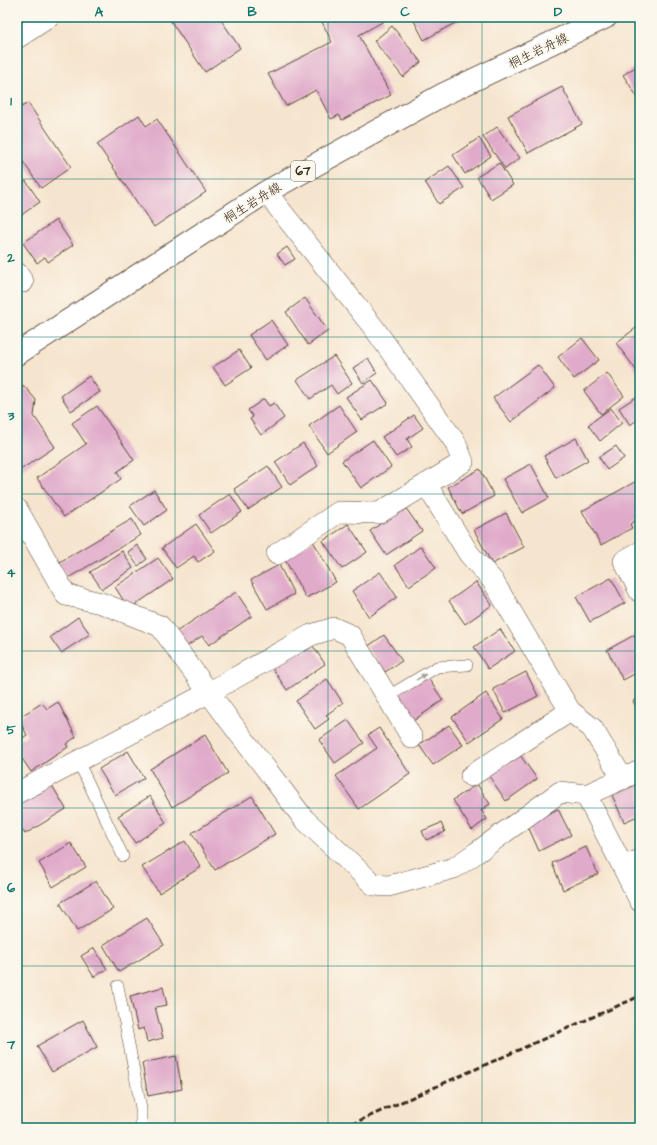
<svg xmlns="http://www.w3.org/2000/svg" width="657" height="1145" font-family="'Architects Daughter','Klee One',sans-serif">
<rect width="100%" height="100%" fill="#fbf7ec"/>
<filter id="ink" filterUnits="userSpaceOnUse"><feTurbulence type="fractalNoise" baseFrequency=".025" numOctaves="2"/><feDisplacementMap in="SourceGraphic" scale="8" xChannelSelector="R" yChannelSelector="G"/><feConvolveMatrix kernelMatrix="1 2 1 2 8 2 1 2 1" color-interpolation-filters="sRGB"/></filter>
<filter id="wash" filterUnits="userSpaceOnUse"><feTurbulence type="fractalNoise" baseFrequency=".012" numOctaves="4" result="noise"/><feDisplacementMap in="SourceGraphic" scale="16" xChannelSelector="R" yChannelSelector="G"/><feGaussianBlur stdDeviation="0.9" result="paint"/><feColorMatrix in="noise" values="0 0 0 0 0 0 0 0 0 0 0 0 0 0 0 0 0 1.4 0 .05"/><feComposite in="paint" operator="in"/></filter>
<g filter="url(#wash)">
<rect width="100%" height="100%" fill="#f6e5ce"/>
<g id="blocks">
<path fill="#e0abca" d="M 168,17 L 219,17 L 240,48 L 205,72 Z
M 328,17 L 382,17 L 384,21 L 359,35 L 391,95 L 342,120 L 339,115 L 331,119 L 316,90 L 286,106 L 268,74 L 332,42 L 321,20 Z
M 412,17 L 466,17 L 424,40 Z
M 392,26 L 421,62 L 403,77 L 374,41 Z
M 640,64 L 640,101 L 623,75 Z
M 562,87 L 582,124 L 528,153 L 508,116 Z
M 28,103 L 71,167 L 41,188 L 17,153 L 17,110 Z
M 139,115 L 146,126 L 157,119 L 206,192 L 154,227 L 97,144 Z
M 497,127 L 520,158 L 505,169 L 483,137 Z
M 479,138 L 491,156 L 465,174 L 453,155 Z
M 499,163 L 513,185 L 491,199 L 477,177 Z
M 449,166 L 464,188 L 439,204 L 425,182 Z
M 26,181 L 40,202 L 17,218 L 17,187 Z
M 56,220 L 73,245 L 48,262 L 45,257 L 37,263 L 23,243 Z
M 287,247 L 295,259 L 285,265 L 277,254 Z
M 305,298 L 328,331 L 308,345 L 286,312 Z
M 271,320 L 288,345 L 266,360 L 249,335 Z
M 640,325 L 640,375 L 616,343 Z
M 582,338 L 599,360 L 574,379 L 558,357 Z
M 239,350 L 251,368 L 225,385 L 213,367 Z
M 334,356 L 352,383 L 337,394 L 331,385 L 310,399 L 297,380 Z
M 368,358 L 377,373 L 363,383 L 353,368 Z
M 538,365 L 555,388 L 511,422 L 493,398 Z
M 607,373 L 624,396 L 601,414 L 584,391 Z
M 89,376 L 100,392 L 71,411 L 61,396 Z
M 372,380 L 388,403 L 362,420 L 346,397 Z
M 17,382 L 25,387 L 36,400 L 34,416 L 55,447 L 17,472 Z
M 636,397 L 640,403 L 640,418 L 630,425 L 619,408 Z
M 264,399 L 269,406 L 274,403 L 284,418 L 261,435 L 250,419 L 253,417 L 248,410 Z
M 339,405 L 357,432 L 327,453 L 309,426 Z
M 97,406 L 134,460 L 117,472 L 121,479 L 64,517 L 37,478 L 86,444 L 72,423 Z
M 611,408 L 622,423 L 600,441 L 588,425 Z
M 414,415 L 423,428 L 407,439 L 412,447 L 396,457 L 382,437 Z
M 576,438 L 588,460 L 556,478 L 544,456 Z
M 373,440 L 391,467 L 361,488 L 342,461 Z
M 303,443 L 318,466 L 290,485 L 275,462 Z
M 616,446 L 624,458 L 607,470 L 599,457 Z
M 531,464 L 549,498 L 522,513 L 503,479 Z
M 268,466 L 282,487 L 248,510 L 234,489 Z
M 480,469 L 494,496 L 462,514 L 448,487 Z
M 640,479 L 640,518 L 630,524 L 632,528 L 601,545 L 582,511 Z
M 154,490 L 167,510 L 144,526 L 130,506 Z
M 230,494 L 242,512 L 211,533 L 199,515 Z
M 405,507 L 422,531 L 386,555 L 370,531 Z
M 506,513 L 524,547 L 492,564 L 474,530 Z
M 132,519 L 141,535 L 68,578 L 58,563 Z
M 196,524 L 215,551 L 198,562 L 194,556 L 176,568 L 162,548 Z
M 348,524 L 367,552 L 342,569 L 323,541 Z
M 313,541 L 336,582 L 306,598 L 284,558 Z
M 137,545 L 147,559 L 138,566 L 128,552 Z
M 421,546 L 436,568 L 409,586 L 395,565 Z
M 122,551 L 133,568 L 102,589 L 90,572 Z
M 158,558 L 173,579 L 129,609 L 115,587 Z
M 279,565 L 294,594 L 267,609 L 251,580 Z
M 380,572 L 397,597 L 369,617 L 352,591 Z
M 611,578 L 625,603 L 590,622 L 576,597 Z
M 476,582 L 492,605 L 465,624 L 449,601 Z
M 236,592 L 252,616 L 209,645 L 202,636 L 183,649 L 173,634 Z
M 78,617 L 90,634 L 61,653 L 50,637 Z
M 500,629 L 515,651 L 488,669 L 474,647 Z
M 638,633 L 640,635 L 640,671 L 623,680 L 607,650 Z
M 384,635 L 402,661 L 385,672 L 367,647 Z
M 313,646 L 325,664 L 287,690 L 272,668 L 301,648 L 304,652 Z
M 526,672 L 538,696 L 505,713 L 493,689 Z
M 426,675 L 443,700 L 413,721 L 396,696 Z
M 327,679 L 343,703 L 326,715 L 329,719 L 315,729 L 296,701 Z
M 486,693 L 503,719 L 469,742 L 452,717 Z
M 640,697 L 640,716 L 633,701 Z
M 58,702 L 76,737 L 66,744 L 68,747 L 31,772 L 17,751 L 17,742 L 27,735 L 18,718 L 42,703 L 47,709 Z
M 348,720 L 364,743 L 335,763 L 319,740 Z
M 449,725 L 463,745 L 433,765 L 419,745 Z
M 379,728 L 410,774 L 359,809 L 336,776 L 377,748 L 368,735 Z
M 205,735 L 228,773 L 172,807 L 150,769 Z
M 128,751 L 144,778 L 115,795 L 99,769 Z
M 520,755 L 537,779 L 506,801 L 489,776 Z
M 50,782 L 66,809 L 25,834 L 17,820 L 17,802 Z
M 640,783 L 640,815 L 624,822 L 612,795 Z
M 477,784 L 490,804 L 481,810 L 487,819 L 472,830 L 453,800 Z
M 150,796 L 166,823 L 135,843 L 118,816 Z
M 252,796 L 275,834 L 215,870 L 192,833 Z
M 558,809 L 571,835 L 539,851 L 527,824 Z
M 441,823 L 445,832 L 426,840 L 422,831 Z
M 185,841 L 201,867 L 159,893 L 142,867 Z
M 71,843 L 86,867 L 53,887 L 39,863 Z
M 586,847 L 598,874 L 563,890 L 552,863 Z
M 96,881 L 113,909 L 77,931 L 60,903 Z
M 147,918 L 164,945 L 119,972 L 103,945 Z
M 94,948 L 107,969 L 94,977 L 81,956 Z
M 163,987 L 167,1005 L 155,1007 L 163,1038 L 147,1042 L 144,1028 L 138,1030 L 130,996 Z
M 83,1020 L 97,1047 L 52,1072 L 37,1046 Z
M 176,1056 L 182,1089 L 148,1096 L 142,1063 Z"/>
</g>
</g>
<g filter="url(#ink)">
<use href="#blocks" fill-opacity="0" stroke="#574638" stroke-width="1"/>
<g fill="none" stroke-linecap="round" stroke-linejoin="round">
<defs>
<path id="service" d="M 387,697 L 437,667 L 467,665
M 78,761 L 123,856
M 118,986 L 141,1108 L 141,1128"/>
<path id="minor" d="M 17,38 L 49,17
M 266,192 L 374,328 L 455,442 L 463,462 L 379,513 L 339,512 L 277,554
M 17,273 L 23,282
M 426,484 L 469,554 L 493,581 L 570,711 L 592,728 L 623,779
M 17,509 L 66,595 L 101,603 L 160,626 L 229,720 L 304,819 L 374,885 L 389,886 L 454,868 L 476,853 L 560,792 L 586,795 L 640,771
M 640,552 L 624,561 L 640,592
M 471,776 L 570,711
M 17,793 L 210,692 L 311,635 L 334,628 L 350,635 L 412,738
M 586,795 L 623,867 L 640,860
M 623,867 L 640,901"/>
<path id="primary" d="M 17,354 L 266,192 L 444,94 L 606,17"/>
</defs>
<use href="#service" stroke="#574638" stroke-width="12"/>
<use href="#minor" stroke="#574638" stroke-width="22"/>
<use href="#primary" stroke="#574638" stroke-width="24"/>
<use href="#service" stroke="#fff" stroke-width="11"/>
<use href="#minor" stroke="#fff" stroke-width="21"/>
<use href="#primary" stroke="#fff" stroke-width="22"/>
<path stroke="#3b2a1e" stroke-width="3" stroke-dasharray="6 3" stroke-linecap="butt" d="M 343,1128 L 640,996"/>
</g>
<defs><path id="oneway-solid" d="M-6-.8H1V-3.2L6.5 0L1 3.2V.8H-6Z"/></defs>
<use fill="#a79f9a" href="#oneway-solid" transform="translate(421 677) rotate(-31)"/>
</g>
<path fill="none" stroke="#0f766e" stroke-width="1" stroke-opacity="0.55" d="M 175,17 L 175,1128M 328,17 L 328,1128M 482,17 L 482,1128M 17,179 L 640,179M 17,337 L 640,337M 17,494 L 640,494M 17,651 L 640,651M 17,808 L 640,808M 17,966 L 640,966"/>
<g text-anchor="middle" stroke-width="4" stroke-linejoin="round" paint-order="stroke">
<rect fill="#fbf7ec" stroke="#75685c" stroke-width="1" x="291" y="161" width="24" height="20" rx="3"/>
<g font-size="12" font-weight="bold" fill="#3b2a1e">
<text x="303" y="175">67</text>
</g>
<g font-size="13" fill="#3b2a1e" stroke="#fbf7ec">
<text transform="translate(538 50) rotate(-26)" y="5">桐生岩舟線</text>
<text transform="translate(252 202) rotate(-32)" y="5">桐生岩舟線</text>
</g>
</g>
<rect width="657" height="1145" fill="none" stroke="#fbf7ec" stroke-width="44"/>
<rect x="22" y="22" width="613" height="1101" fill="none" stroke="#0f766e" stroke-width="1.5"/>
<g font-size="13" text-anchor="middle" font-weight="bold" fill="#0f766e">
<text x="99" y="16">A</text>
<text x="252" y="16">B</text>
<text x="405" y="16">C</text>
<text x="558" y="16">D</text>
<text x="11" y="105">1</text>
<text x="11" y="262">2</text>
<text x="11" y="420">3</text>
<text x="11" y="577">4</text>
<text x="11" y="734">5</text>
<text x="11" y="892">6</text>
<text x="11" y="1049">7</text>
</g>
</svg>
